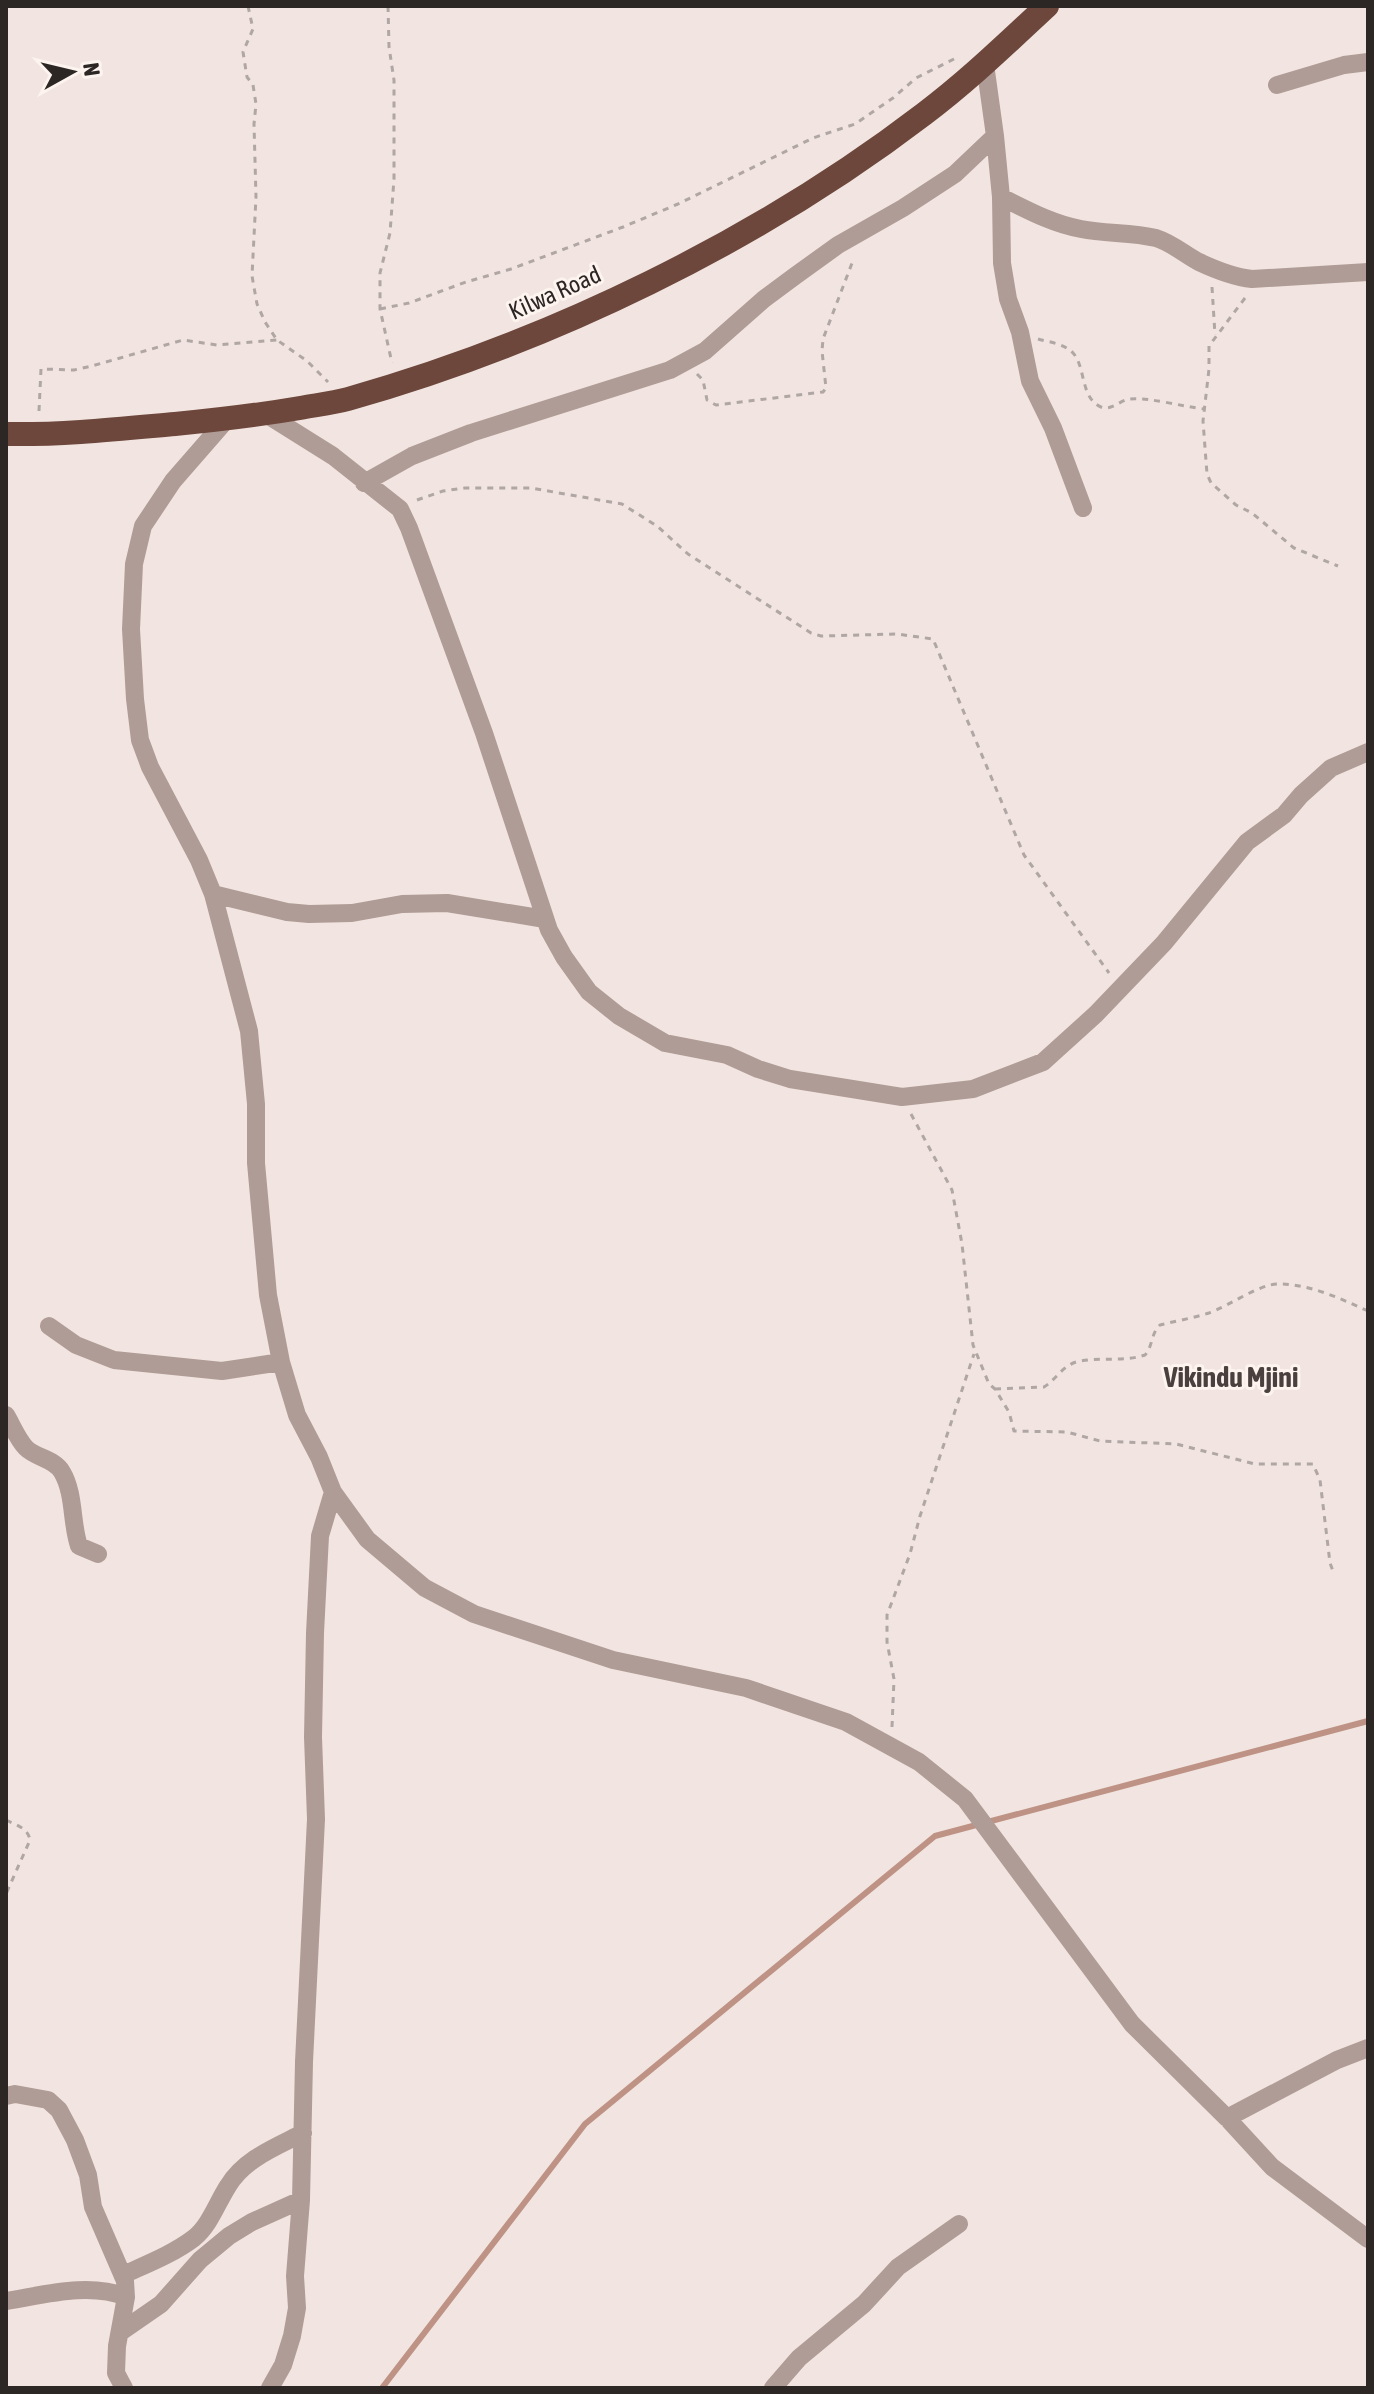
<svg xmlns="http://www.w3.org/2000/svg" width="1374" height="2394" font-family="'Asap Condensed',sans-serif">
<rect width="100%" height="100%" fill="#f2e5e1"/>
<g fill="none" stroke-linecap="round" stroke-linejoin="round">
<path stroke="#be9385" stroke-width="6" d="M 382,2388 L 585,2124 L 935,1836 L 1368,1721"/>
<path stroke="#b0a6a3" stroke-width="3" stroke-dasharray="6 6" stroke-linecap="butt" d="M 248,6 L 253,29 L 243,52 L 247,77 L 253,85 L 256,104 L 254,124 L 256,197 L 252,276 L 257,304 L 265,322 L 277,340 L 307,361 L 328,382
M 388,6 L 389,47 L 394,80 L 394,179 L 390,233 L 380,273 L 380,309 L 392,363
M 1212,287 L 1215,335
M 1245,298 L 1209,346 L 1209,369 L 1203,421 L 1207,474 L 1211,483 L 1236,505 L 1252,513 L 1294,548 L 1338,566
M 380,309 L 409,303 L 466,282 L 511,269 L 623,227 L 678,204 L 813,138 L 855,124 L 893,98 L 916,78 L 956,58
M 1038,339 C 1049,342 1065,344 1073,353 C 1086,367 1080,398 1101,407 C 1112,411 1120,400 1130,399 C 1149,397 1184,407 1205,409
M 697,374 L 703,380 L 707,400 L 716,405 L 823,392 L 826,388 L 822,351 L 823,339 L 854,258
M 39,411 L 41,369 L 74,370 L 92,366 L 183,340 L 217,345 L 277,340
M 417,500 L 443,491 L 465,488 L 531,488 L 622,504 L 657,526 L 688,554 L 811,633 L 821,636 L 897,634 L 933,639 L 1024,855 L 1109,973
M 911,1114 L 952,1190 L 962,1244 L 973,1345 L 989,1384 L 995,1389 L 1009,1412 L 1014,1431 L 1067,1432 L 1100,1441 L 1176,1444 L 1255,1464 L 1313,1464 L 1320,1480 L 1330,1563 L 1334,1574
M 995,1389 L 1044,1387 C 1057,1379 1063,1364 1080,1361 C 1102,1357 1124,1362 1145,1355 C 1153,1346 1151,1333 1160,1325 C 1176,1321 1193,1318 1209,1313 C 1229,1306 1259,1284 1278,1284 C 1310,1284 1339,1298 1368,1311
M 892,1727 L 894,1679 L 887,1642 L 887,1615 L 910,1554 L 920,1516 L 974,1354
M 6,1820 C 16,1825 28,1828 30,1840 L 6,1894"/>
<path stroke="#b09c96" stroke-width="18" d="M 985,64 L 995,136 L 1001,197 L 1002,263 L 1008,299 L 1020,332 L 1030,381 L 1053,428 L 1083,508
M 1277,85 L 1344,65 L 1368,62
M 1001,197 C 1027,210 1053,224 1081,229 C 1106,234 1131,232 1156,238 C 1172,243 1184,254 1199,262 C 1216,270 1234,277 1252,279 L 1368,272
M 266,414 L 333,456 L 400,509 L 409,528 L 484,733 L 549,930 L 564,957 L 589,992 L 619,1016 L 665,1043 L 727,1055 L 758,1069 L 790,1079 L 902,1097 L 973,1089 L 1043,1062 L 1096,1014 L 1164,943 L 1247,842 L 1284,815 L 1301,795 L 1331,768 L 1368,752
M 227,419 L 173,481 L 143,526 L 134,564 L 131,629 L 135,699 L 140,740 L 150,767 L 199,860 L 213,894 L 249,1031 L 256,1104 L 256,1163 L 268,1295 L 281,1362 L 297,1415 L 319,1457 L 333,1492 L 367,1539 L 425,1588 L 474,1614 L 613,1660 L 746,1688 L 846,1722 L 919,1762 L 965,1799 L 1132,2024 L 1227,2118 L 1272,2167 L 1368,2239
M 364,483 L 412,456 L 471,433 L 670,370 L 705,351 L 764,299 L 795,276 L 838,245 L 903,208 L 955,174 L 995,136
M 213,894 L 287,912 L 309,914 L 352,913 L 402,904 L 447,903 L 545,919
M 49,1326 L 76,1345 L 114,1360 L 222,1371 L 281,1362
M 6,1415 C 12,1425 18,1440 26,1448 C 36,1458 55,1459 62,1472 C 75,1494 71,1523 79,1546 L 98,1554
M 6,2096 L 15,2094 L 48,2100 L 59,2110 L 75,2140 L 88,2175 L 93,2207 L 125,2281 L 126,2297 L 117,2346 L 116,2373 L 124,2388
M 1227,2118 L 1337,2060 L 1368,2048
M 123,2275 C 147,2264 173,2254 194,2238 C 210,2225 217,2203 228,2186 C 244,2159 276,2147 303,2133
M 6,2301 C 44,2295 89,2282 126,2297
M 122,2331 L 161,2304 L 200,2260 L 229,2236 L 252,2222 L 301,2200
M 270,2388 L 283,2365 L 292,2336 L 297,2308 L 295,2276 L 301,2200 L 304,2062 L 316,1819 L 313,1737 L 315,1633 L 320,1536 L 333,1492
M 773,2388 L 799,2358 L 864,2304 L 898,2267 L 959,2224"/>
<path stroke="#6d473b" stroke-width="24" d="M 6,434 C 62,435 119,429 175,424 C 217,420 259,415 300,408 C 316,405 333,403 348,399 C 550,342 758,241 924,114 C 968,81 1007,43 1047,6"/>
</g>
<g text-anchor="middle" stroke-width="6" stroke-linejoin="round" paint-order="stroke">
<g font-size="24" fill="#2c2725" stroke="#fdf3ef">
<text transform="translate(555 293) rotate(-24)" y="8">Kilwa Road</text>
</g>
<g font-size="28" font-weight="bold" fill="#4a403d" stroke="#fdf3ef">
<text x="1231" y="1387">Vikindu Mjini</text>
</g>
</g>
<rect width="1374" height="2394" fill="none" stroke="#2c2725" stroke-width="16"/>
<g transform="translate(72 72) rotate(82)" stroke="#fdf3ef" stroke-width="6" paint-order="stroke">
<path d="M0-6L14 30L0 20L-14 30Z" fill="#2c2725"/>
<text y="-12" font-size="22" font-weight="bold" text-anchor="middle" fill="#2c2725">N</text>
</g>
</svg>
